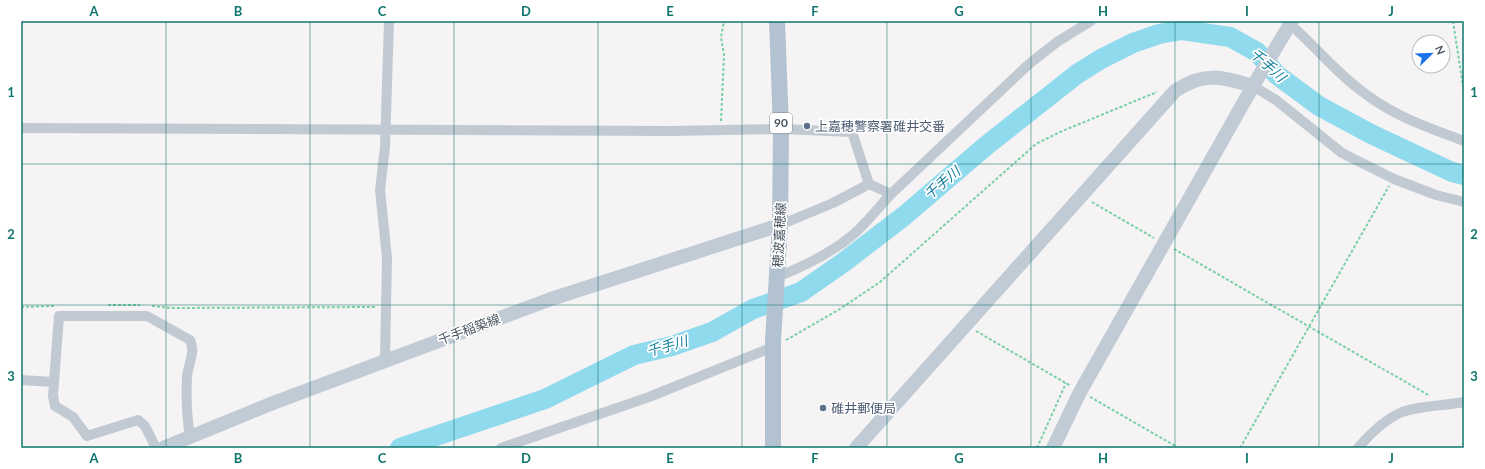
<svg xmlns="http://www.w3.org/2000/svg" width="1485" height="469" font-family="Lato,'Noto Sans JP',sans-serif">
<rect width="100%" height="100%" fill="#f5f3f3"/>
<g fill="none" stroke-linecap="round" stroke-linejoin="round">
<path stroke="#90daee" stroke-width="20" d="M 400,448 L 545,399 L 634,355 L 672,346 L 712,332 L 753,309 L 801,292 L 844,262 L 904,216 L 987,145 L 1077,74 L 1101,59 L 1133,43 L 1159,34 L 1182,30 L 1230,37 L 1257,52 L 1277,75 L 1319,106 L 1371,134 L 1452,172 L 1464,175"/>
<path stroke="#7ad0a6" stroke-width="2" stroke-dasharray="3 2" stroke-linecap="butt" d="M 1453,21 L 1464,93
M 721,121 L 724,55 L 721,37 L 724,21
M 1092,202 L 1154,238
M 1174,249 L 1430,396
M 108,305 L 140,305
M 152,306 L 171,308 L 375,307
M 21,307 L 56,306
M 976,331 L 1071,386
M 786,340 L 840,309 L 880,282 L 1036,144 L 1060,132 L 1157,92
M 1090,397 L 1179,448
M 1037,448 L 1066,383
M 1240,448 L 1389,186"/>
<path stroke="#c1cad2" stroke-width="10" d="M 1290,24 C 1316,47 1338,75 1367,95 C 1396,117 1430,128 1464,141
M 1253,86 L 1276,100 L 1342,153 L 1394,179 L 1436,195 L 1464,202
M 21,128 L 671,131 L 781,129 L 852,132 L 869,184
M 780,225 L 833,203 L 869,184 L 891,194 L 1029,64 L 1057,42 L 1091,21
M 777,277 C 805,266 832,253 855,233 C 868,221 879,207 891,194
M 385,360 L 387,258 L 380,190 L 385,147 L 389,21
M 21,380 L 54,382 L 53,396 L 55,406 L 73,417 L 87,436 L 138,420 L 145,426 L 156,448
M 54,382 L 59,316 L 147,316 L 190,340 C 196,352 188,364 187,377 C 186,396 187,418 190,437
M 501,448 L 649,397 L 773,347
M 1358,448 C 1369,435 1386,419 1402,412 C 1421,405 1444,406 1464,402"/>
<path stroke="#c1cbd6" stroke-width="14" d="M 163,448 L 273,403 L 551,299 L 780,225
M 856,448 L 1175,91 C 1204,71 1221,77 1253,86
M 1053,448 L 1080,392 L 1253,86 L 1292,21"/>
<path stroke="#b3c2d1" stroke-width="16" d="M 773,448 L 773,341 L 780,225 L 781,129 L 777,21"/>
</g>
<path fill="none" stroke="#0f766e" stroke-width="1" stroke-opacity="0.55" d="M 166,21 L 166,448M 310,21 L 310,448M 454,21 L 454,448M 598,21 L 598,448M 742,21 L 742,448M 887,21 L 887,448M 1031,21 L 1031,448M 1175,21 L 1175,448M 1319,21 L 1319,448M 21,164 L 1464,164M 21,305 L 1464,305"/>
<g fill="#5c6f8a" stroke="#fff" stroke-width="1.5">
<circle cx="807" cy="126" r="4"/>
<circle cx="823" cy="408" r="4"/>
</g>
<g text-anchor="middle" stroke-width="3.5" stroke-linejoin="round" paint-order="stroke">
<rect fill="#fff" stroke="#808990" stroke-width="1" x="770" y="113" width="22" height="20" rx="3"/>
<g font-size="12" font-weight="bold" fill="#4a5661">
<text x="781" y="127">90</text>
</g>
<g font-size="13" fill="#4e5e75" stroke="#fff" text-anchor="start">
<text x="815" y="131">上嘉穂警察署碓井交番</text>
<text x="831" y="413">碓井郵便局</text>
</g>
<g font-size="13" fill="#4a5661" stroke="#fff">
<text transform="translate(779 235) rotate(-87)" y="5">穂波嘉穂線</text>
<text transform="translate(469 329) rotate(-20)" y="5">千手稲築線</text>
</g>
<g font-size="14" font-style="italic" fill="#0c7c9b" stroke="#fff">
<text transform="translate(1268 65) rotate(42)" y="5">千手川</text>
<text transform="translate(942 183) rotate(-40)" y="5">千手川</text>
<text transform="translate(667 346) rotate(-16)" y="5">千手川</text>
</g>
</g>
<rect width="1485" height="469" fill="none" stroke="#ffffff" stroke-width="44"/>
<g transform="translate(1431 54) rotate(67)"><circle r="19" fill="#ffffff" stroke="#b7bbc0"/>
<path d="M0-3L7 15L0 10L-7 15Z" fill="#1a73e8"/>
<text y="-6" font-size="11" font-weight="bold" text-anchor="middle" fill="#4a5661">N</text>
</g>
<rect x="22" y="22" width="1441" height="425" fill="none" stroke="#0f766e" stroke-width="1.5"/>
<g font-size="13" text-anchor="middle" font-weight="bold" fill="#0f766e">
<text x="94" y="16">A</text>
<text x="238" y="16">B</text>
<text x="382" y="16">C</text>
<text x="526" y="16">D</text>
<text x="670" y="16">E</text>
<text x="815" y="16">F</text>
<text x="959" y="16">G</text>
<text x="1103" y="16">H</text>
<text x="1247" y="16">I</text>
<text x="1391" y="16">J</text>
<text x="11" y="97">1</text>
<text x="1474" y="97">1</text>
<text x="11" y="239">2</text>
<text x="1474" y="239">2</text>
<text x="11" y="381">3</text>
<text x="1474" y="381">3</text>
<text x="94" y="463">A</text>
<text x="238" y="463">B</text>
<text x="382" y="463">C</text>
<text x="526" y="463">D</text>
<text x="670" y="463">E</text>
<text x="815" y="463">F</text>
<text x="959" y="463">G</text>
<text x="1103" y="463">H</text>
<text x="1247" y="463">I</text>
<text x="1391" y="463">J</text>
</g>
</svg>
